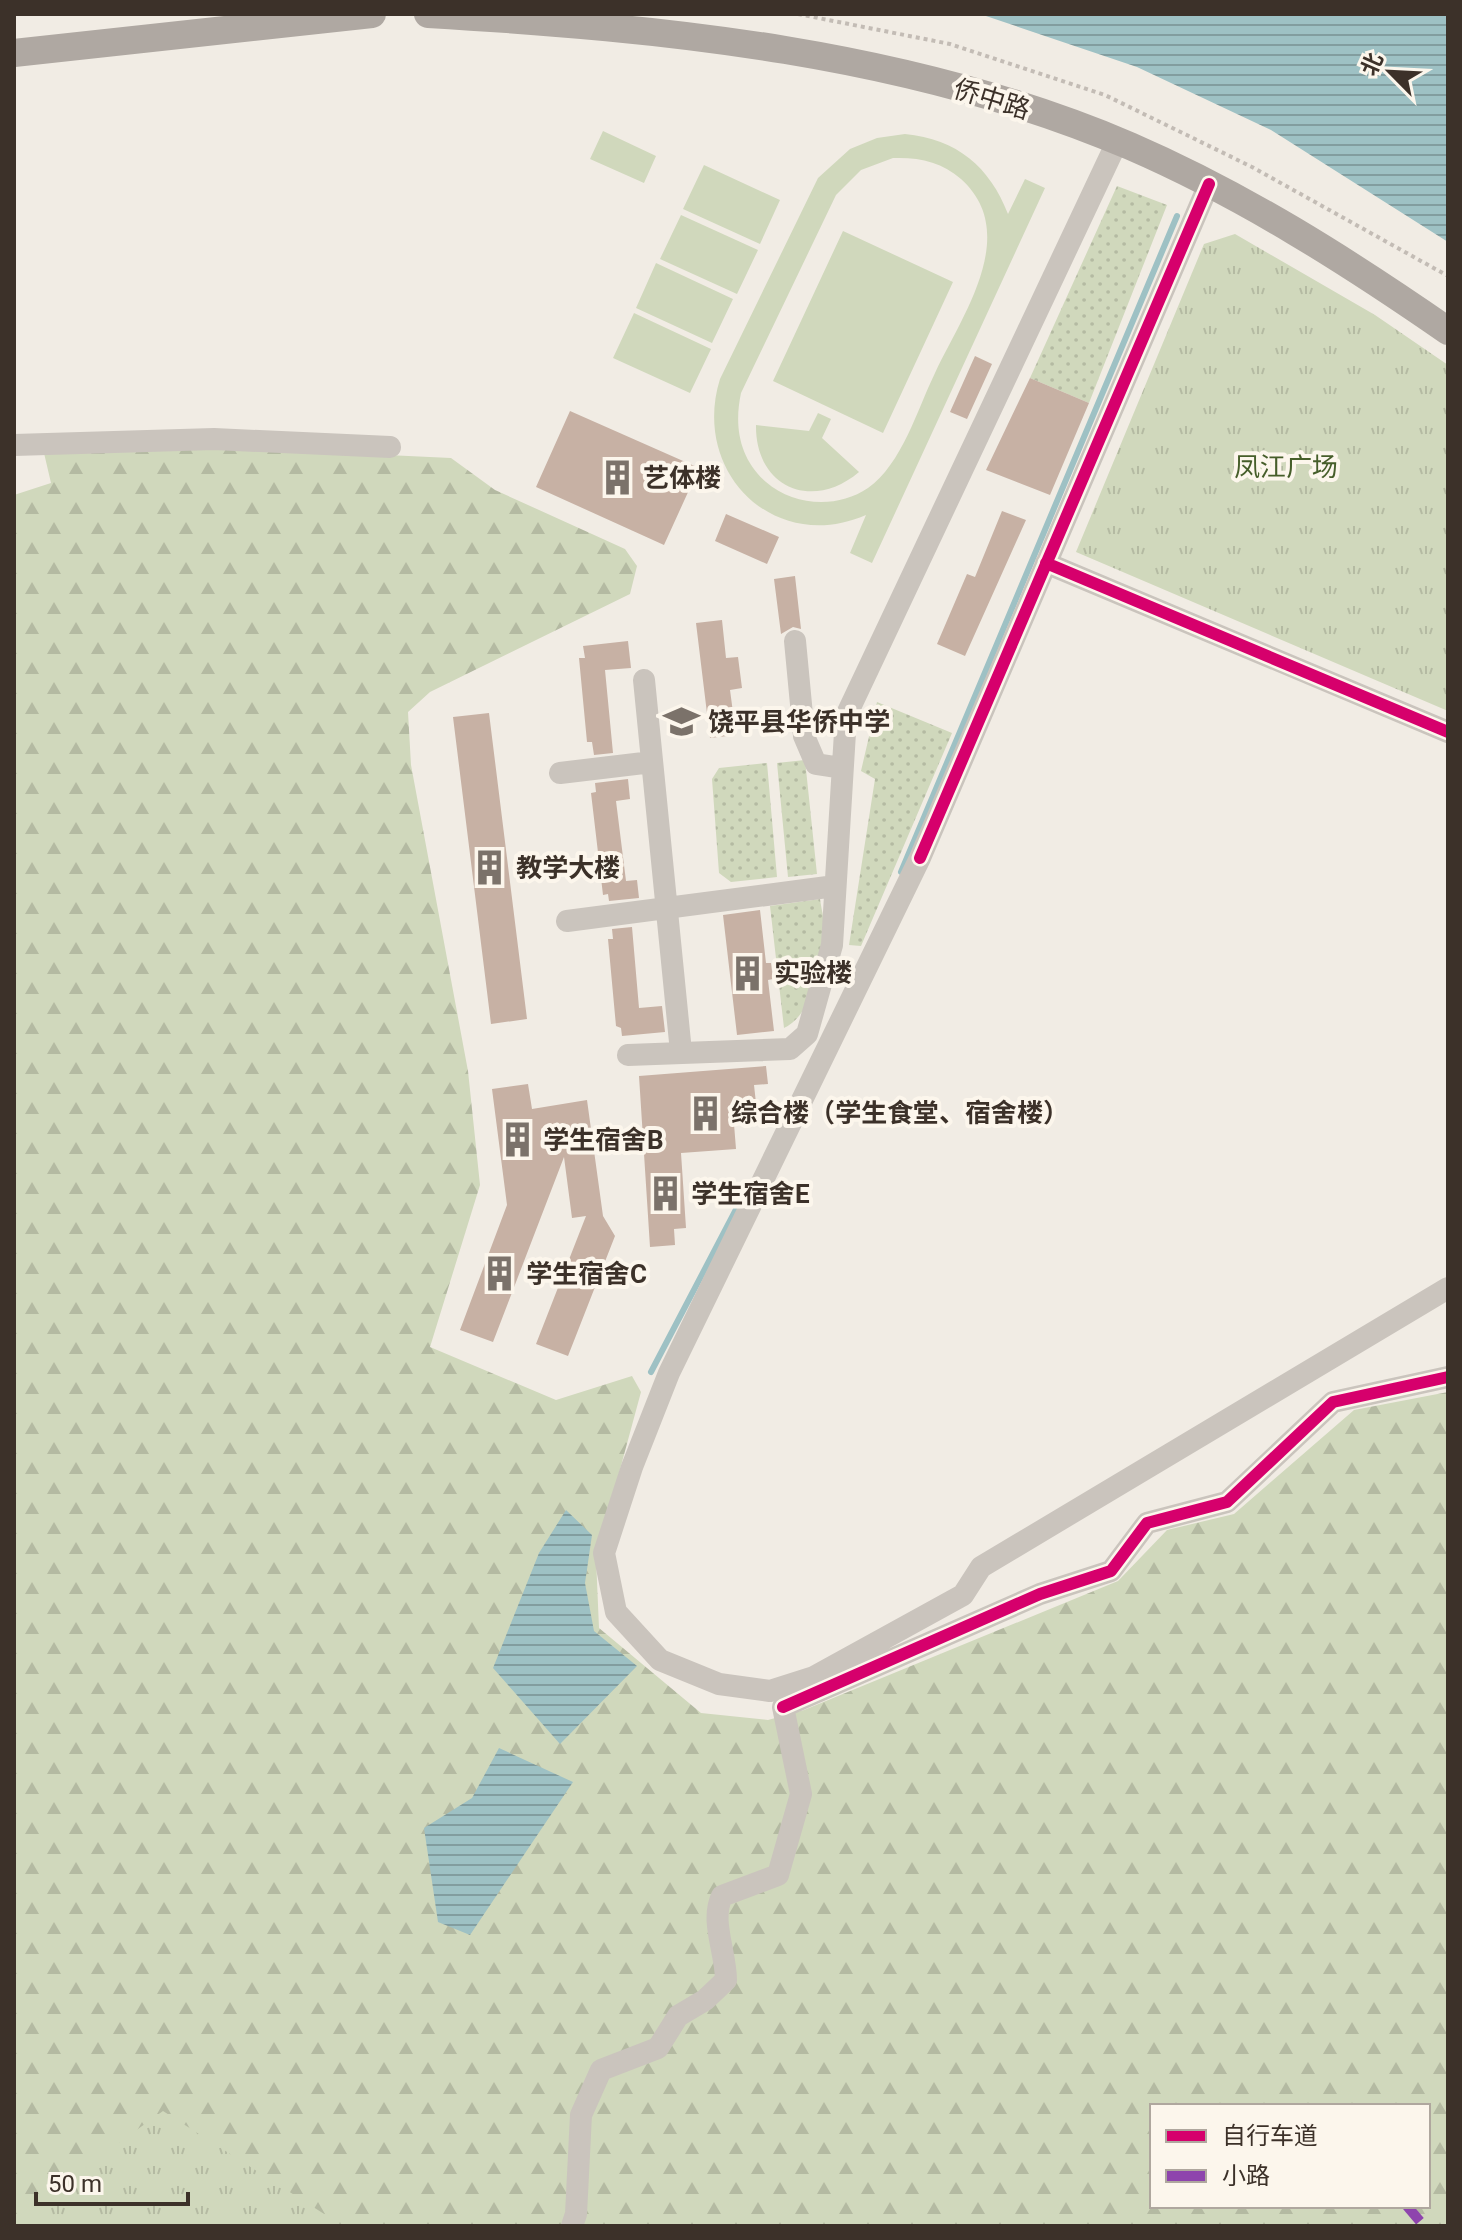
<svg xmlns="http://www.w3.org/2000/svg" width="1462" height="2240" font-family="Roboto,'Noto Sans SC',sans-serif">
<defs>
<pattern id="grass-dots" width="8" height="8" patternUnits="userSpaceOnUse" patternTransform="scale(2)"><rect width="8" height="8" fill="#d0d8bc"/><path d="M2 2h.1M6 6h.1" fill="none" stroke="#b4baa2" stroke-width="1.8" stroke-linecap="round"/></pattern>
<pattern id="forest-firs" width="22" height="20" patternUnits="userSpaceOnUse" patternTransform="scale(2)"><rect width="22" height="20" fill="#d0d8bc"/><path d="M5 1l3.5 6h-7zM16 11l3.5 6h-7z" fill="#b4baa2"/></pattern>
<pattern id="park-tufts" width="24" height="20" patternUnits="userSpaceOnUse" patternTransform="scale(2)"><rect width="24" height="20" fill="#d0d8bc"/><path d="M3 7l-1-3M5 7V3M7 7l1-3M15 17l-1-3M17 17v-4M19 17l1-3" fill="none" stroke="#b4baa2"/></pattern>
<pattern id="water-rules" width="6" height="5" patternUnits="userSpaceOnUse" patternTransform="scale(2)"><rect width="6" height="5" fill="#9ec1c4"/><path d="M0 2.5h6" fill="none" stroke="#829d9f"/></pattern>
</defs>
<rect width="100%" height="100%" fill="#f1ece4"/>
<path fill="url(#grass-dots)" d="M 1117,186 L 1167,205 L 1089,403 L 1030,378 Z
M 877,702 L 952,733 L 861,946 L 849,945 L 875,779 L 861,771 Z
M 805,760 L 817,874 L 788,877 L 777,763 Z
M 767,763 L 777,877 L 731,882 L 719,873 L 712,779 L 719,768 Z
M 820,899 C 822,913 827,931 825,944 C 821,971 810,1016 784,1028 L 770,906 Z"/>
<path fill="url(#forest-firs)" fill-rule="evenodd" d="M 216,447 L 451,458 L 495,490 L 625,549 L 637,566 L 630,594 L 430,692 L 408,712 L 411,765 L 468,1071 L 480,1185 L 430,1347 L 556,1400 L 632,1376 L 641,1392 L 596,1558 L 599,1628 L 701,1713 L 768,1720 L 804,1710 L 1118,1581 L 1167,1530 L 1234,1514 L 1354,1410 L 1448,1392 L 1448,2226 L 14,2226 L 14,495 L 51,483 L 44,453 ZM 1152,2106 L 1428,2106 L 1428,2206 L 1152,2206 Z"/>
<path fill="url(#park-tufts)" d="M 1235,234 L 1375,315 L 1448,365 L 1448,711 L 1076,552 L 1204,244 Z
M 163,2111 L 343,2226 L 14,2226 L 14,2218 Z"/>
<path fill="#d0d8bc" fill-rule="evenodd" d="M 603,131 L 656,156 L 644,183 L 590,159 Z
M 905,134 C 957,139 990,167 1008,214 L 1025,179 L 1045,188 L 872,563 L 850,553 L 866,515 C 774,555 691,472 720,379 L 818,178 L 850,149 L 877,138 ZM 893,158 C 919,157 942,162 961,179 C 1022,234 961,317 935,373 C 917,410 902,464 868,488 C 837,509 794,506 766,482 C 739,458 734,426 741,393 L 836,195 L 861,170 Z
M 704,165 L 780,200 L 760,244 L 683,209 Z
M 681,215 L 758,250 L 737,294 L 660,259 Z
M 843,231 L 953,282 L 883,433 L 773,381 Z
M 656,263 L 733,299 L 712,343 L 636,308 Z
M 634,313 L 711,349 L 690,393 L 613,358 Z
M 818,413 L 831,419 L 822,438 L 859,472 C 812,512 755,487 756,425 L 809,431 Z"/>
<path fill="url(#water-rules)" d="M 980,14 L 1448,14 L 1448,242 L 1271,130 L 1137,67 Z
M 566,1510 L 592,1535 L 585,1583 L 594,1631 L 637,1666 L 560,1744 L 493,1668 L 539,1553 Z
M 499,1748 L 573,1782 L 470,1935 L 438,1922 L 424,1828 L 472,1798 Z"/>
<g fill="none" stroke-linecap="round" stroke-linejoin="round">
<path stroke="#9ec1c4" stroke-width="6" d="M 901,872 L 1177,216
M 651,1372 L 742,1198"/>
</g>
<path fill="#c7b1a4" d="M 975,356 L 992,364 L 967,419 L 950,412 Z
M 1030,378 L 1089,403 L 1050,495 L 986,470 Z
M 570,411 L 699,468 L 664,545 L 536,487 Z
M 1002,511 L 1026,520 L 965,656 L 937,644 L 967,574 L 975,577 Z
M 726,514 L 779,537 L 767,564 L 715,541 Z
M 795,576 L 801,629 L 793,627 L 781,634 L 774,579 Z
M 722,620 L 726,658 L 738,657 L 742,688 L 730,690 L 736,735 L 710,738 L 696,623 Z
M 628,641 L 631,668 L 605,670 L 613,753 L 594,755 L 592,742 L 587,742 L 579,658 L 585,658 L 583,646 Z
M 489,713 L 527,1019 L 491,1024 L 453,717 Z
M 628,779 L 630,799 L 616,801 L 626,881 L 637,880 L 639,898 L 609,901 L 608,894 L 603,895 L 591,793 L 596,792 L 595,783 Z
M 760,910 L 766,963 L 771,963 L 773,979 L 768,980 L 774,1031 L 737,1035 L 723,915 Z
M 632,927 L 639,1008 L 662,1006 L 665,1032 L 622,1036 L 621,1028 L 616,1026 L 608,939 L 613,939 L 612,929 Z
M 766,1066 L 768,1084 L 754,1085 L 756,1103 L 744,1104 L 746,1123 L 734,1124 L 736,1149 L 681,1153 L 686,1228 L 674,1229 L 675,1245 L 650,1247 L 639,1076 Z
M 528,1084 L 532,1109 L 587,1100 L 603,1216 L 615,1236 L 568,1356 L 536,1344 L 586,1216 L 572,1218 L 564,1157 L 493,1342 L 460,1330 L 507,1205 L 492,1089 Z"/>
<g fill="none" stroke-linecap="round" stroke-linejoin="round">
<path stroke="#c3bcb5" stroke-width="4" stroke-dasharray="4 4" stroke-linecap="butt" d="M 798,14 L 950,44 L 1105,95 L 1252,167 L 1448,276"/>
<path stroke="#cac4bd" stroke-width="22" d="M 1209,184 L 920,858 L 669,1373 L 632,1467 L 604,1553 L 616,1612 L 660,1660 L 719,1684 L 770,1691 L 814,1677 L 963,1595 L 981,1567 L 1448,1288
M 14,445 L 214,439 L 390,447
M 1046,563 L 1448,732
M 795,641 L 804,736 L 816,764 L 842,768
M 644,680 L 681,1052
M 560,773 L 652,762
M 567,921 L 835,886
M 628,1055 L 790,1049 L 807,1034 L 832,945 L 846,716 L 1117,142
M 572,2226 L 576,2214 L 581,2115 L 601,2070 L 658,2048 L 678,2016 L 705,2000 L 726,1980 C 726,1952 710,1921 722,1896 L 778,1875 L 801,1794 L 783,1707 L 1040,1594 L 1111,1571 L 1147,1523 L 1227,1502 L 1333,1402 L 1448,1377"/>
<path stroke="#afa8a2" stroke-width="28" d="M 428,14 C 665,28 910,52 1130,146 C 1243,195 1347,261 1448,331
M 14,53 L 372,14"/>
<path stroke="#8e44ad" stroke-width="10" stroke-dasharray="20 10" stroke-linecap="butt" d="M 1407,2206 L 1424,2226"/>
<defs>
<path id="cycleway" d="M 1046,563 L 1448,732
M 920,858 L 1209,184
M 783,1707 L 1040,1594 L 1111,1571 L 1147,1523 L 1227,1502 L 1333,1402 L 1448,1377"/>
</defs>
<use href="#cycleway" stroke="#fcf6ec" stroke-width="17"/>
<use href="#cycleway" stroke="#d6006c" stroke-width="12"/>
</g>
<defs>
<symbol id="building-bare" viewBox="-9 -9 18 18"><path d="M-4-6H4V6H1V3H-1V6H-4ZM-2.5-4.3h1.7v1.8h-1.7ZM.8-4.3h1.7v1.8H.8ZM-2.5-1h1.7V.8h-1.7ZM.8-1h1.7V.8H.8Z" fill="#7b726a" stroke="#fcf6ec" stroke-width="2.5" paint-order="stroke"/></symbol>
<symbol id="school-bare" viewBox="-9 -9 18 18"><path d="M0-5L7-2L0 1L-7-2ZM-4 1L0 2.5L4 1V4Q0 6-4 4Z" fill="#7b726a" stroke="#fcf6ec" stroke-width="2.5" paint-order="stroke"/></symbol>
</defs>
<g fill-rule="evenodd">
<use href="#building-bare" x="592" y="452" width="51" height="51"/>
<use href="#school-bare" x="656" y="696" width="51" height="51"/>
<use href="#building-bare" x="464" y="842" width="51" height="51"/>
<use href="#building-bare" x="722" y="948" width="51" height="51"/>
<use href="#building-bare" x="680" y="1088" width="51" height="51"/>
<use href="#building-bare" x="492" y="1114" width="51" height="51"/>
<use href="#building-bare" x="640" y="1168" width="51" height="51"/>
<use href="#building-bare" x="474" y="1248" width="51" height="51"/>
</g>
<g text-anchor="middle" stroke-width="8" stroke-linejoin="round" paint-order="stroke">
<g font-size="26" fill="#3c3129" stroke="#fcf6ec">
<text transform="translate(992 99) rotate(17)" y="9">侨中路</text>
</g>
<g font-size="26" fill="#465e2a" stroke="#fcf6ec">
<text x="1286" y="476">凤江广场</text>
</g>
<g font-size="26" font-weight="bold" fill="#3c3129" stroke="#fcf6ec" text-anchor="start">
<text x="643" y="487">艺体楼</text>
<text x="708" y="731">饶平县华侨中学</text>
<text x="516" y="877">教学大楼</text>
<text x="774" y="982">实验楼</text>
<text x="731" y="1122">综合楼（学生食堂、宿舍楼）</text>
<text x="543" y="1149">学生宿舍B</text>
<text x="691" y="1203">学生宿舍E</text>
<text x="526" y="1283">学生宿舍C</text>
</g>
</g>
<rect width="1462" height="2240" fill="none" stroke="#3c3129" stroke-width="32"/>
<rect x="1150" y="2104" width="280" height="104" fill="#fcf6ec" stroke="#afa79e" stroke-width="2"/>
<rect x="1166" y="2130" width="40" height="12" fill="#d6006c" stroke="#afa79e" stroke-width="2"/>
<text x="1222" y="2144" font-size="24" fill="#3c3129">自行车道</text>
<rect x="1166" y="2170" width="40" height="12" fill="#8e44ad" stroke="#afa79e" stroke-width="2"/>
<text x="1222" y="2184" font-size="24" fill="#3c3129">小路</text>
<g transform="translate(1390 72) rotate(294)" stroke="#fcf6ec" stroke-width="6" paint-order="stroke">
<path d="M0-6L14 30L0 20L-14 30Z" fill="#3c3129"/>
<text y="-12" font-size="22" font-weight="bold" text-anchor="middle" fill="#3c3129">北</text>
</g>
<path d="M36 2192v12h152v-12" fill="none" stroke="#3c3129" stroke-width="4"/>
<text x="48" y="2192" font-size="24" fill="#3c3129" stroke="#fcf6ec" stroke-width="6" paint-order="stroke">50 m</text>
</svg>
